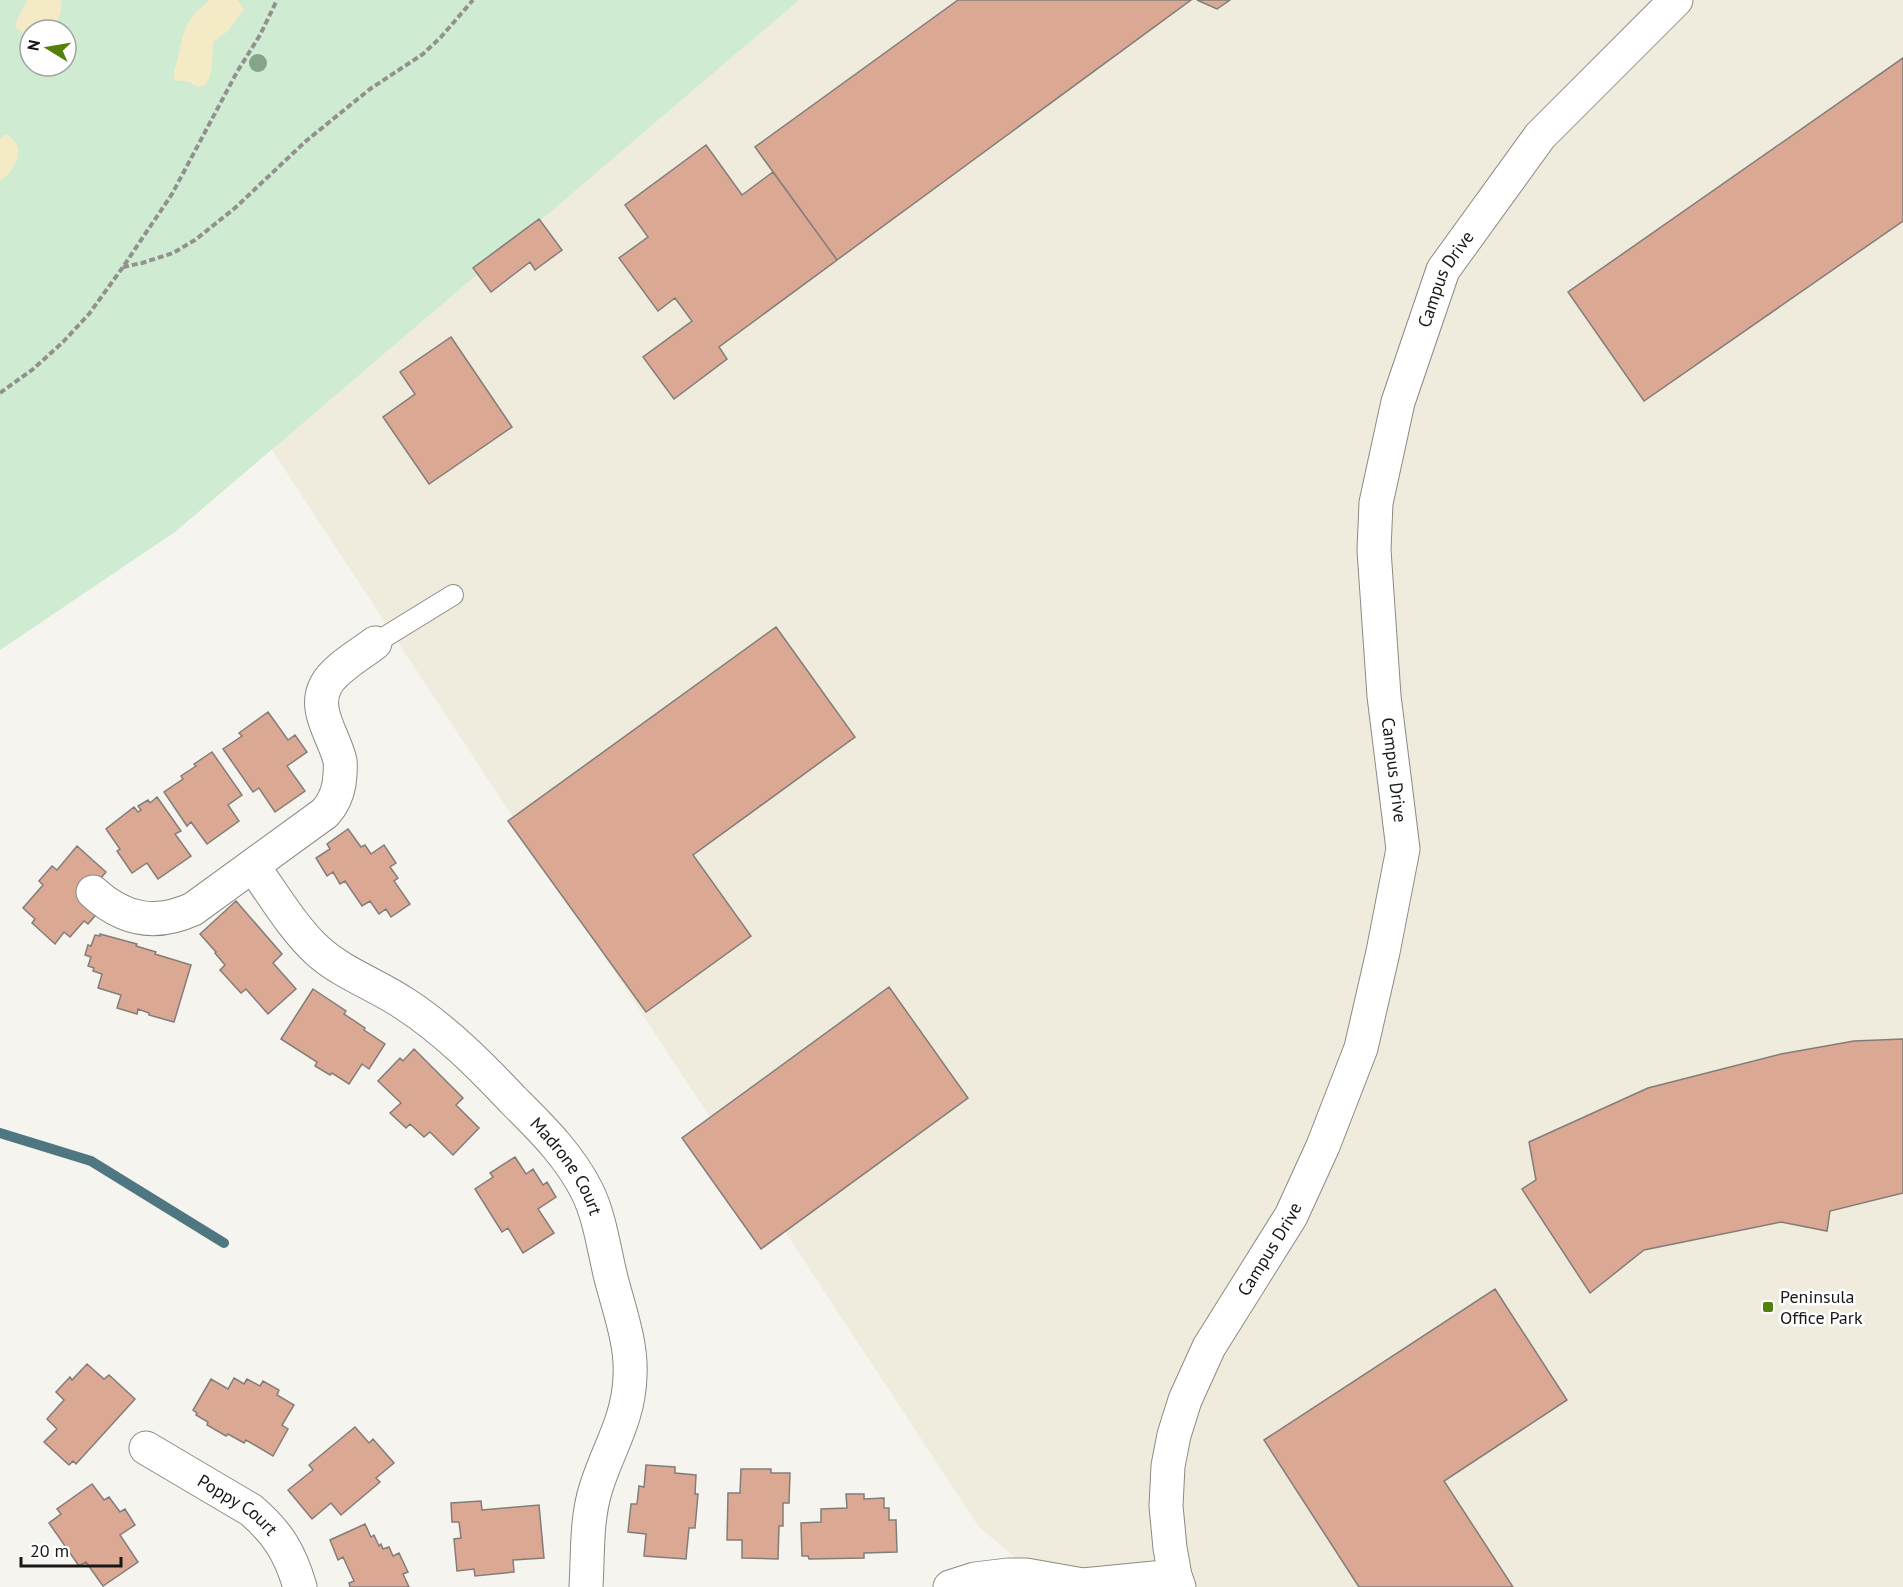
<svg xmlns="http://www.w3.org/2000/svg" width="1903" height="1587" font-family="'PT Sans',sans-serif">
<rect width="100%" height="100%" fill="#f6f4ee"/>
<path fill="#efebdd" d="M 770,0 L 1903,0 L 1903,1587 L 1050,1587 L 979,1527 L 243,406 Z"/>
<path fill="#cfecd3" fill-rule="evenodd" d="M 0,0 L 799,0 L 175,532 L 0,650 ZM 30,30 L 66,30 L 66,66 L 30,66 Z"/>
<path fill="#f4eac5" d="M 27,0 L 61,0 L 62,7 L 55,30 L 30,30 L 30,34 L 24,34 L 16,28 C 15,18 23,10 27,0 Z
M 210,0 L 237,0 L 244,9 L 228,31 L 213,42 C 212,52 215,87 198,87 C 194,86 193,84 189,82 C 185,81 179,81 174,80 C 173,72 176,65 178,57 C 185,27 185,20 210,0 Z
M 6,134 C 9,136 12,138 14,141 C 26,154 12,173 0,181 L 0,139 Z"/>
<g fill="none" stroke-linecap="round" stroke-linejoin="round">
<path stroke="#4e7782" stroke-width="10" d="M 0,1133 L 91,1161 L 224,1243"/>
</g>
<path fill="#dba894" stroke="#837d7a" stroke-width="1.5" d="M 958,0 L 1191,0 L 837,260 L 755,147 Z
M 1197,0 L 1230,0 L 1217,9 Z
M 1903,58 L 1903,221 L 1644,401 L 1568,292 Z
M 706,145 L 742,195 L 773,172 L 837,260 L 719,347 L 727,359 L 674,399 L 643,357 L 692,321 L 675,298 L 658,311 L 619,258 L 648,237 L 625,205 Z
M 539,219 L 562,250 L 535,270 L 530,262 L 491,292 L 473,268 Z
M 451,337 L 512,427 L 429,484 L 383,417 L 415,394 L 400,372 Z
M 776,627 L 855,737 L 693,855 L 751,936 L 646,1012 L 508,821 Z
M 268,712 L 288,740 L 295,735 L 307,752 L 287,766 L 305,791 L 275,812 L 259,788 L 253,792 L 223,749 L 242,736 L 239,733 Z
M 212,752 L 242,795 L 228,805 L 239,821 L 207,844 L 191,822 L 187,826 L 164,792 L 183,779 L 181,776 L 196,766 L 194,764 Z
M 157,797 L 181,831 L 175,834 L 191,856 L 158,879 L 147,863 L 132,873 L 117,851 L 120,849 L 106,829 L 134,807 L 138,812 L 141,810 L 138,806 L 148,800 L 150,803 Z
M 348,829 L 361,847 L 365,845 L 371,854 L 384,845 L 396,863 L 390,867 L 398,878 L 394,881 L 410,904 L 391,917 L 386,909 L 379,914 L 370,901 L 362,906 L 345,881 L 340,884 L 333,872 L 327,876 L 316,858 L 330,849 L 327,844 Z
M 77,846 L 106,872 L 86,895 L 101,909 L 88,924 L 84,921 L 70,937 L 64,932 L 55,944 L 32,923 L 35,919 L 23,908 L 43,885 L 39,881 L 52,866 L 57,870 Z
M 236,901 L 282,954 L 273,963 L 296,989 L 268,1014 L 246,989 L 241,993 L 220,970 L 225,965 L 215,953 L 216,952 L 200,934 Z
M 100,934 L 137,944 L 136,946 L 156,952 L 155,954 L 191,965 L 174,1022 L 149,1015 L 149,1013 L 138,1009 L 137,1014 L 117,1008 L 121,995 L 98,988 L 102,974 L 93,971 L 94,968 L 88,966 L 91,957 L 85,955 L 88,945 L 91,946 L 95,935 L 100,936 Z
M 889,987 L 968,1098 L 761,1249 L 682,1138 Z
M 313,989 L 346,1011 L 344,1014 L 365,1028 L 364,1030 L 385,1044 L 369,1069 L 362,1064 L 349,1084 L 332,1073 L 330,1075 L 315,1066 L 317,1062 L 281,1039 Z
M 1903,1039 L 1903,1193 L 1830,1211 L 1827,1231 L 1781,1222 L 1644,1250 L 1590,1293 L 1522,1189 L 1536,1180 L 1529,1142 L 1648,1088 L 1781,1054 L 1854,1041 Z
M 414,1049 L 463,1098 L 456,1105 L 479,1128 L 453,1155 L 430,1132 L 424,1137 L 410,1124 L 406,1128 L 390,1113 L 401,1103 L 378,1081 L 400,1058 L 403,1061 Z
M 515,1157 L 526,1174 L 533,1169 L 543,1185 L 547,1182 L 556,1197 L 538,1209 L 554,1233 L 523,1253 L 508,1228 L 502,1232 L 475,1189 L 493,1177 L 490,1173 Z
M 1495,1289 L 1567,1400 L 1444,1481 L 1513,1587 L 1359,1587 L 1264,1440 Z
M 87,1364 L 104,1379 L 109,1375 L 135,1399 L 76,1464 L 73,1461 L 69,1465 L 44,1442 L 57,1429 L 47,1419 L 64,1400 L 56,1392 L 70,1377 L 72,1380 Z
M 234,1378 L 244,1384 L 247,1379 L 260,1386 L 263,1381 L 279,1390 L 277,1395 L 294,1405 L 282,1425 L 288,1429 L 273,1456 L 246,1440 L 244,1443 L 228,1434 L 226,1436 L 207,1425 L 208,1422 L 196,1415 L 197,1413 L 193,1410 L 211,1379 L 228,1389 Z
M 355,1427 L 369,1443 L 373,1439 L 394,1463 L 376,1478 L 380,1482 L 341,1515 L 331,1503 L 312,1519 L 288,1490 L 313,1470 L 309,1465 Z
M 646,1465 L 675,1467 L 675,1473 L 696,1475 L 695,1494 L 698,1494 L 695,1528 L 689,1528 L 686,1559 L 644,1556 L 646,1534 L 628,1532 L 631,1504 L 637,1504 L 639,1486 L 644,1487 Z
M 741,1469 L 771,1469 L 771,1473 L 790,1473 L 789,1503 L 783,1503 L 783,1526 L 779,1526 L 778,1559 L 742,1558 L 742,1540 L 727,1540 L 728,1493 L 740,1493 Z
M 92,1484 L 104,1500 L 109,1497 L 120,1512 L 125,1509 L 135,1525 L 120,1535 L 138,1562 L 103,1586 L 86,1562 L 79,1566 L 49,1523 L 61,1514 L 57,1509 Z
M 846,1494 L 864,1494 L 864,1499 L 884,1498 L 884,1508 L 889,1508 L 889,1520 L 896,1520 L 897,1552 L 864,1553 L 864,1558 L 809,1559 L 808,1556 L 802,1556 L 801,1523 L 821,1522 L 821,1509 L 847,1508 Z
M 481,1501 L 482,1510 L 539,1505 L 544,1558 L 513,1560 L 514,1572 L 475,1576 L 474,1569 L 457,1571 L 454,1539 L 461,1538 L 459,1522 L 452,1522 L 451,1503 Z
M 365,1524 L 371,1537 L 374,1535 L 379,1546 L 381,1544 L 383,1549 L 389,1547 L 393,1556 L 399,1553 L 408,1572 L 403,1574 L 409,1587 L 350,1587 L 349,1583 L 354,1581 L 343,1557 L 338,1560 L 330,1540 Z"/>
<g fill="none" stroke-linecap="round" stroke-linejoin="round">
<defs>
<path id="lane" d="M 375,643 L 453,595"/>
<g id="street">
<path id="s1" d="M 253,866 C 273,894 294,930 319,952 C 344,974 377,985 405,1004 C 445,1030 480,1065 513,1100 C 541,1128 569,1155 587,1191 C 600,1217 604,1250 611,1278 C 619,1309 632,1344 630,1376 C 629,1419 608,1449 596,1488 C 586,1519 588,1554 586,1587"/>
<path d="M 93,892 C 123,920 156,926 193,909 L 325,813 C 333,804 337,796 339,784 C 340,776 341,769 340,761 C 335,737 312,710 326,685 C 334,669 361,654 375,643"/>
<path id="s2" d="M 146,1448 L 251,1510 C 278,1533 290,1553 300,1587"/>
<path d="M 950,1587 L 975,1579 L 1008,1575 L 1026,1575 L 1083,1585 L 1175,1576"/>
<path id="s3" d="M 1179,1587 L 1175,1576 L 1170,1548 L 1166,1506 L 1168,1466 L 1174,1435 L 1185,1400 L 1209,1347 L 1291,1216 L 1323,1146 L 1361,1048 L 1383,952 L 1403,849 L 1384,696 L 1374,550 L 1376,503 L 1398,402 L 1443,270 L 1540,136 L 1676,0"/>
</g>
</defs>
<use href="#lane" stroke="#8c8a84" stroke-width="22"/>
<use href="#street" stroke="#8c8a84" stroke-width="35"/>
<path stroke="#93918d" stroke-width="4" stroke-dasharray="6 3" stroke-linecap="butt" d="M 123,267 L 142,263 L 173,253 L 195,240 L 235,208 L 306,141 L 370,89 L 423,54 L 441,37 L 473,0
M 0,393 L 32,370 L 63,342 L 89,314 L 123,267 L 172,194 L 237,72 L 260,35 L 277,0"/>
<use href="#lane" stroke="#fff" stroke-width="20"/>
<use href="#street" stroke="#fff" stroke-width="33"/>
</g>
<circle fill="#85a589" cx="258" cy="63" r="9"/>
<rect fill="#52800b" stroke="#fff" stroke-width="2" x="1762" y="1301" width="12" height="12" rx="3"/>
<g text-anchor="middle" stroke-width="5" stroke-linejoin="round" paint-order="stroke">
<g font-size="18" fill="#191816" stroke="#fff">
<text dy="6" stroke="none"><textPath href="#s3" startOffset="1372">Campus Drive</textPath></text>
<text transform="translate(1394 770) rotate(83)" y="6">Campus Drive</text>
<text dy="6" stroke="none"><textPath href="#s1" startOffset="440">Madrone Court</textPath></text>
<text dy="6" stroke="none"><textPath href="#s3" startOffset="364">Campus Drive</textPath></text>
<text dy="6" stroke="none"><textPath href="#s2" startOffset="108">Poppy Court</textPath></text>
</g>
<g font-size="18" fill="#191816" stroke="#fff" text-anchor="start">
<text x="1780" y="1303">Peninsula<tspan x="1780" dy="21">Office Park</tspan></text>
</g>
</g>
<g transform="translate(48 48) rotate(281)"><circle r="28" fill="#ffffff" stroke="#a3a3a2" stroke-width="1.5"/>
<path d="M0-4.5L10 22L0 15L-10 22Z" fill="#52800b"/>
<text y="-9" font-size="16" font-weight="bold" text-anchor="middle" fill="#191816">N</text>
</g>
<path d="M21 1557v9h100v-9" fill="none" stroke="#191816" stroke-width="3"/>
<text x="30" y="1557" font-size="18" fill="#191816" stroke="#ffffff" stroke-width="4.5" paint-order="stroke">20 m</text>
</svg>
